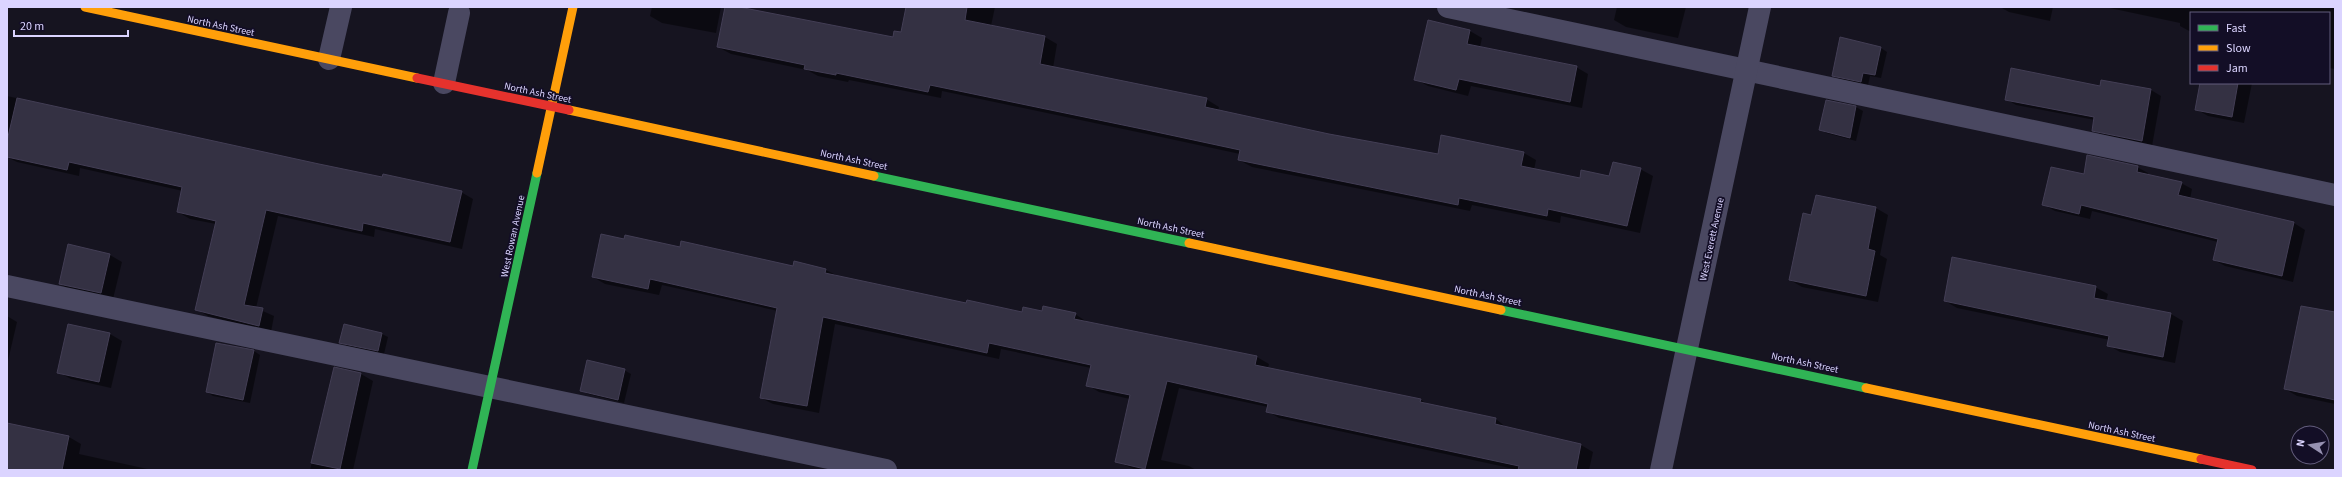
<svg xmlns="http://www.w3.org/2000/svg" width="2342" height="477" font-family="'Source Sans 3',sans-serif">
<rect width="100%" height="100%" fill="#161420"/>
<path fill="#0007" d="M 652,7 L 721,7 L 716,33 L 662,23 L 650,16 Z
M 726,7 L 894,38 L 901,34 L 907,7 L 995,7 L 991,26 L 1045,37 L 1057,44 L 1053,68 L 1206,99 L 1219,107 L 1218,111 L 1329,135 L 1439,155 L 1524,153 L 1536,160 L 1534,170 L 1580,179 L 1610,178 L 1640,169 L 1653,176 L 1640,233 L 1561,216 L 1560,223 L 1472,205 L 1470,211 L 1252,167 L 1239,160 L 1240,154 L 1161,137 L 942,91 L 941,98 L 849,80 L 848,82 L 818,76 L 807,70 L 731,54 L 718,47 Z
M 1617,7 L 1686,7 L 1678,38 L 1626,27 L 1614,20 Z
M 2000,7 L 2053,7 L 2050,21 L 2009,12 Z
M 2105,7 L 2335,7 L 2335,69 L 2329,68 L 2329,13 L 2191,13 L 2191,32 L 2180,26 L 2180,23 Z
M 1429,21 L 1470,31 L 1482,38 L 1480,47 L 1576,67 L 1588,74 L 1582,108 L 1471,86 L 1468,96 L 1428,86 L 1415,79 Z
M 1881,48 L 1887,52 L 1881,78 L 1870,76 L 1868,85 L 1839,79 L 1833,75 Z
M 2102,81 L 2151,90 L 2161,96 L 2152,146 L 2103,136 L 2093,130 L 2095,120 L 2016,105 L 2006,99 L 2101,87 Z
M 2201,83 L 2252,83 L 2244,123 L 2208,116 L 2196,109 Z
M 7,96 L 319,165 L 461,192 L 473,199 L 462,249 L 375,229 L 374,237 L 278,216 L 256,308 L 274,316 L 271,332 L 208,316 L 196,309 L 216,224 L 190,219 L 178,212 L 183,191 L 80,168 L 79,176 L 17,162 L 7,157 Z
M 1827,101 L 1856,107 L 1863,111 L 1856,141 L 1826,133 L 1820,129 Z
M 2137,167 L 2148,173 L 2148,175 L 2181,183 L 2192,189 L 2190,199 L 2294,223 L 2305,230 L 2293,282 L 2225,266 L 2214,260 L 2218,242 L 2092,211 L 2090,219 L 2055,211 L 2044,205 L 2085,176 Z
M 1876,208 L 1888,215 L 1880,255 L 1887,259 L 1878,302 L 1802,287 L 1790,280 L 1812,216 Z
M 69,246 L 110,255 L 122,262 L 113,299 L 72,291 L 60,284 Z
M 681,248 L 794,267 L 795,263 L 826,270 L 838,276 L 967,304 L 1023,313 L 1075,314 L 1087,322 L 1257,357 L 1269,364 L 1268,368 L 1421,400 L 1429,405 L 1496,419 L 1507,428 L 1581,445 L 1593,452 L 1589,470 L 1519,470 L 1279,418 L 1267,411 L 1268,407 L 1179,388 L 1161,460 L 1189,466 L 1196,470 L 1136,470 L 1116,461 L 1130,399 L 1099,392 L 1087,385 L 1091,368 L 1001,349 L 999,359 L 835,324 L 819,413 L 773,404 L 761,398 L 778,311 L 662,285 L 659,295 L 605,284 L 593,277 Z
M 2095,287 L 2108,294 L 2106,301 L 2171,314 L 2183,321 L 2175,363 L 2120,352 L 2108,345 L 2110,340 L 1957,308 L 1945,301 Z
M 2335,313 L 2335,404 L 2297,396 L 2285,389 Z
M 7,316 L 17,322 L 7,365 Z
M 345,325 L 382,334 L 388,337 L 384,354 L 347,346 L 341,342 Z
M 110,334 L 122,341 L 111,388 L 71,379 L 58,372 Z
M 254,351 L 260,355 L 250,403 L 213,396 L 207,392 Z
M 334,368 L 361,374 L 373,381 L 353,470 L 310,470 Z
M 624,370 L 631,374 L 624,403 L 588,394 L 581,390 Z
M 7,424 L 69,437 L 81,444 L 79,454 L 152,470 L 7,470 Z"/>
<path fill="#343143" stroke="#433e55" d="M 725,7 L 739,7 L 893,37 L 894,31 L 901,32 L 906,7 L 967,7 L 965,20 L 1045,36 L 1040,64 L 1207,98 L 1205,107 L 1329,134 L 1438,154 L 1441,135 L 1524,152 L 1521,166 L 1580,178 L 1581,170 L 1609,176 L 1613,162 L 1641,168 L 1627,226 L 1548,209 L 1547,216 L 1459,198 L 1458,205 L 1238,160 L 1240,150 L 1147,130 L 930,85 L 928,92 L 836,73 L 836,75 L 804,69 L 805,65 L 717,47 Z
M 1428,20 L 1470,30 L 1467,44 L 1577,66 L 1570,102 L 1459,79 L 1456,90 L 1414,80 Z
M 1840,37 L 1881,47 L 1875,75 L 1863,73 L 1861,82 L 1832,76 Z
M 2011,68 L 2100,86 L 2101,80 L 2151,89 L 2142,141 L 2092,131 L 2094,117 L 2005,100 Z
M 2200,83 L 2238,83 L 2232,117 L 2195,110 Z
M 17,98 L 319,164 L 382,177 L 383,174 L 462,191 L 450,242 L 363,223 L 362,231 L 266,210 L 244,305 L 263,308 L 259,326 L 195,310 L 216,221 L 177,212 L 182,187 L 69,162 L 67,170 L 7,157 L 7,141 Z
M 1826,100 L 1856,106 L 1850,138 L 1819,130 Z
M 2087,155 L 2138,166 L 2137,172 L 2182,182 L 2178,195 L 2294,222 L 2282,276 L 2213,260 L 2218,239 L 2081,205 L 2079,214 L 2042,205 L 2051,167 L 2084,174 Z
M 1816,195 L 1876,207 L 1868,249 L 1875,251 L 1866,296 L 1789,280 L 1803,213 L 1811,215 Z
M 601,234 L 624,239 L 625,235 L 680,247 L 681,241 L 793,266 L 794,261 L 826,269 L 825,273 L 966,303 L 967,300 L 1022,312 L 1023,307 L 1042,311 L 1043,306 L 1076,313 L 1074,319 L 1257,356 L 1255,365 L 1421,399 L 1420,402 L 1496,418 L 1495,424 L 1581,444 L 1576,470 L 1518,470 L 1519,466 L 1266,412 L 1268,404 L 1167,381 L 1145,469 L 1115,462 L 1130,395 L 1086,386 L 1091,365 L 989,343 L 987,353 L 823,317 L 807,406 L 760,398 L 777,308 L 650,279 L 648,289 L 592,277 Z
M 68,244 L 110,254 L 101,293 L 59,284 Z
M 1952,257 L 2096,286 L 2094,298 L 2171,313 L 2163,357 L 2107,346 L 2109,336 L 1944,301 Z
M 2301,306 L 2335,312 L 2335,400 L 2284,389 Z
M 68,324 L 110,333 L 99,382 L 57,373 Z
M 344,324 L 382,333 L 378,351 L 339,343 Z
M 216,343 L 254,350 L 243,400 L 206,392 Z
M 587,360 L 625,369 L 618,400 L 580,391 Z
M 334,367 L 361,373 L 340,469 L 311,463 Z
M 7,423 L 69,436 L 62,470 L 7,470 Z"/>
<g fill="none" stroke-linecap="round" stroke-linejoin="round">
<path stroke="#4a4861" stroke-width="22" d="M 1448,7 L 2335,195
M 329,59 L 341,7
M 444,83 L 459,13
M 7,286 L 886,470"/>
<path stroke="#4a4861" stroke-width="22" d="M 1661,470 L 1760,7"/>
<path stroke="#30b455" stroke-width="9" d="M 874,176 L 1189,243
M 1501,310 L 1866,388
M 472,470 L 537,173"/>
<path stroke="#ff9f0a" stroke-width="9" d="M 85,7 L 417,78
M 569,110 L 874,176
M 537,173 L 573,7
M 1189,243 L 1501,310
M 1866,388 L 2201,459"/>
<path stroke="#e5322d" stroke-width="9" d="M 417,78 L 569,110
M 2201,459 L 2252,470"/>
</g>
<g text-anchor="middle" stroke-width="3.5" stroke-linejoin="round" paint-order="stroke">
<g font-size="10" fill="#dbd4ff" stroke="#130e26">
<text transform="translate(221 25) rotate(12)" y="4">North Ash Street</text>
<text transform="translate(538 92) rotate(12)" y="4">North Ash Street</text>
<text transform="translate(854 159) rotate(12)" y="4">North Ash Street</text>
<text transform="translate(1171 227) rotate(12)" y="4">North Ash Street</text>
<text transform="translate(512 236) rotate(-78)" y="4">West Rowan Avenue</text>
<text transform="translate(1711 239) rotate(-78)" y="4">West Everett Avenue</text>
<text transform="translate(1488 295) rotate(12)" y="4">North Ash Street</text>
<text transform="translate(1805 362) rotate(12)" y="4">North Ash Street</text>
<text transform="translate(2122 431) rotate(12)" y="4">North Ash Street</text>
</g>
</g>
<rect width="2342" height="477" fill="none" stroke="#dbd4ff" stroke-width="16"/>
<rect x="2190" y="12" width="140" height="72" fill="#130e26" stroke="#635d7d"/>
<rect x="2198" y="25" width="20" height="6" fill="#30b455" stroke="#635d7d"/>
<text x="2226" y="32" font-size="12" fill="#dbd4ff">Fast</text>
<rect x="2198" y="45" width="20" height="6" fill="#ff9f0a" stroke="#635d7d"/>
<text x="2226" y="52" font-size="12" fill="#dbd4ff">Slow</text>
<rect x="2198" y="65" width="20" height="6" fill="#e5322d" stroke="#635d7d"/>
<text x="2226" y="72" font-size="12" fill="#dbd4ff">Jam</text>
<g transform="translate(2310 445) rotate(282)"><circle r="19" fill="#130e26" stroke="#635d7d"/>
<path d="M0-3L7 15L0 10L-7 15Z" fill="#9691b1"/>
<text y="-6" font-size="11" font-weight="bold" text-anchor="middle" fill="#dbd4ff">N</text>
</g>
<path d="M14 30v6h114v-6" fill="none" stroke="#dbd4ff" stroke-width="2"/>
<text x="20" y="30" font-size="12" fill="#dbd4ff" stroke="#130e26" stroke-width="3" paint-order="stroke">20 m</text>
</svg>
